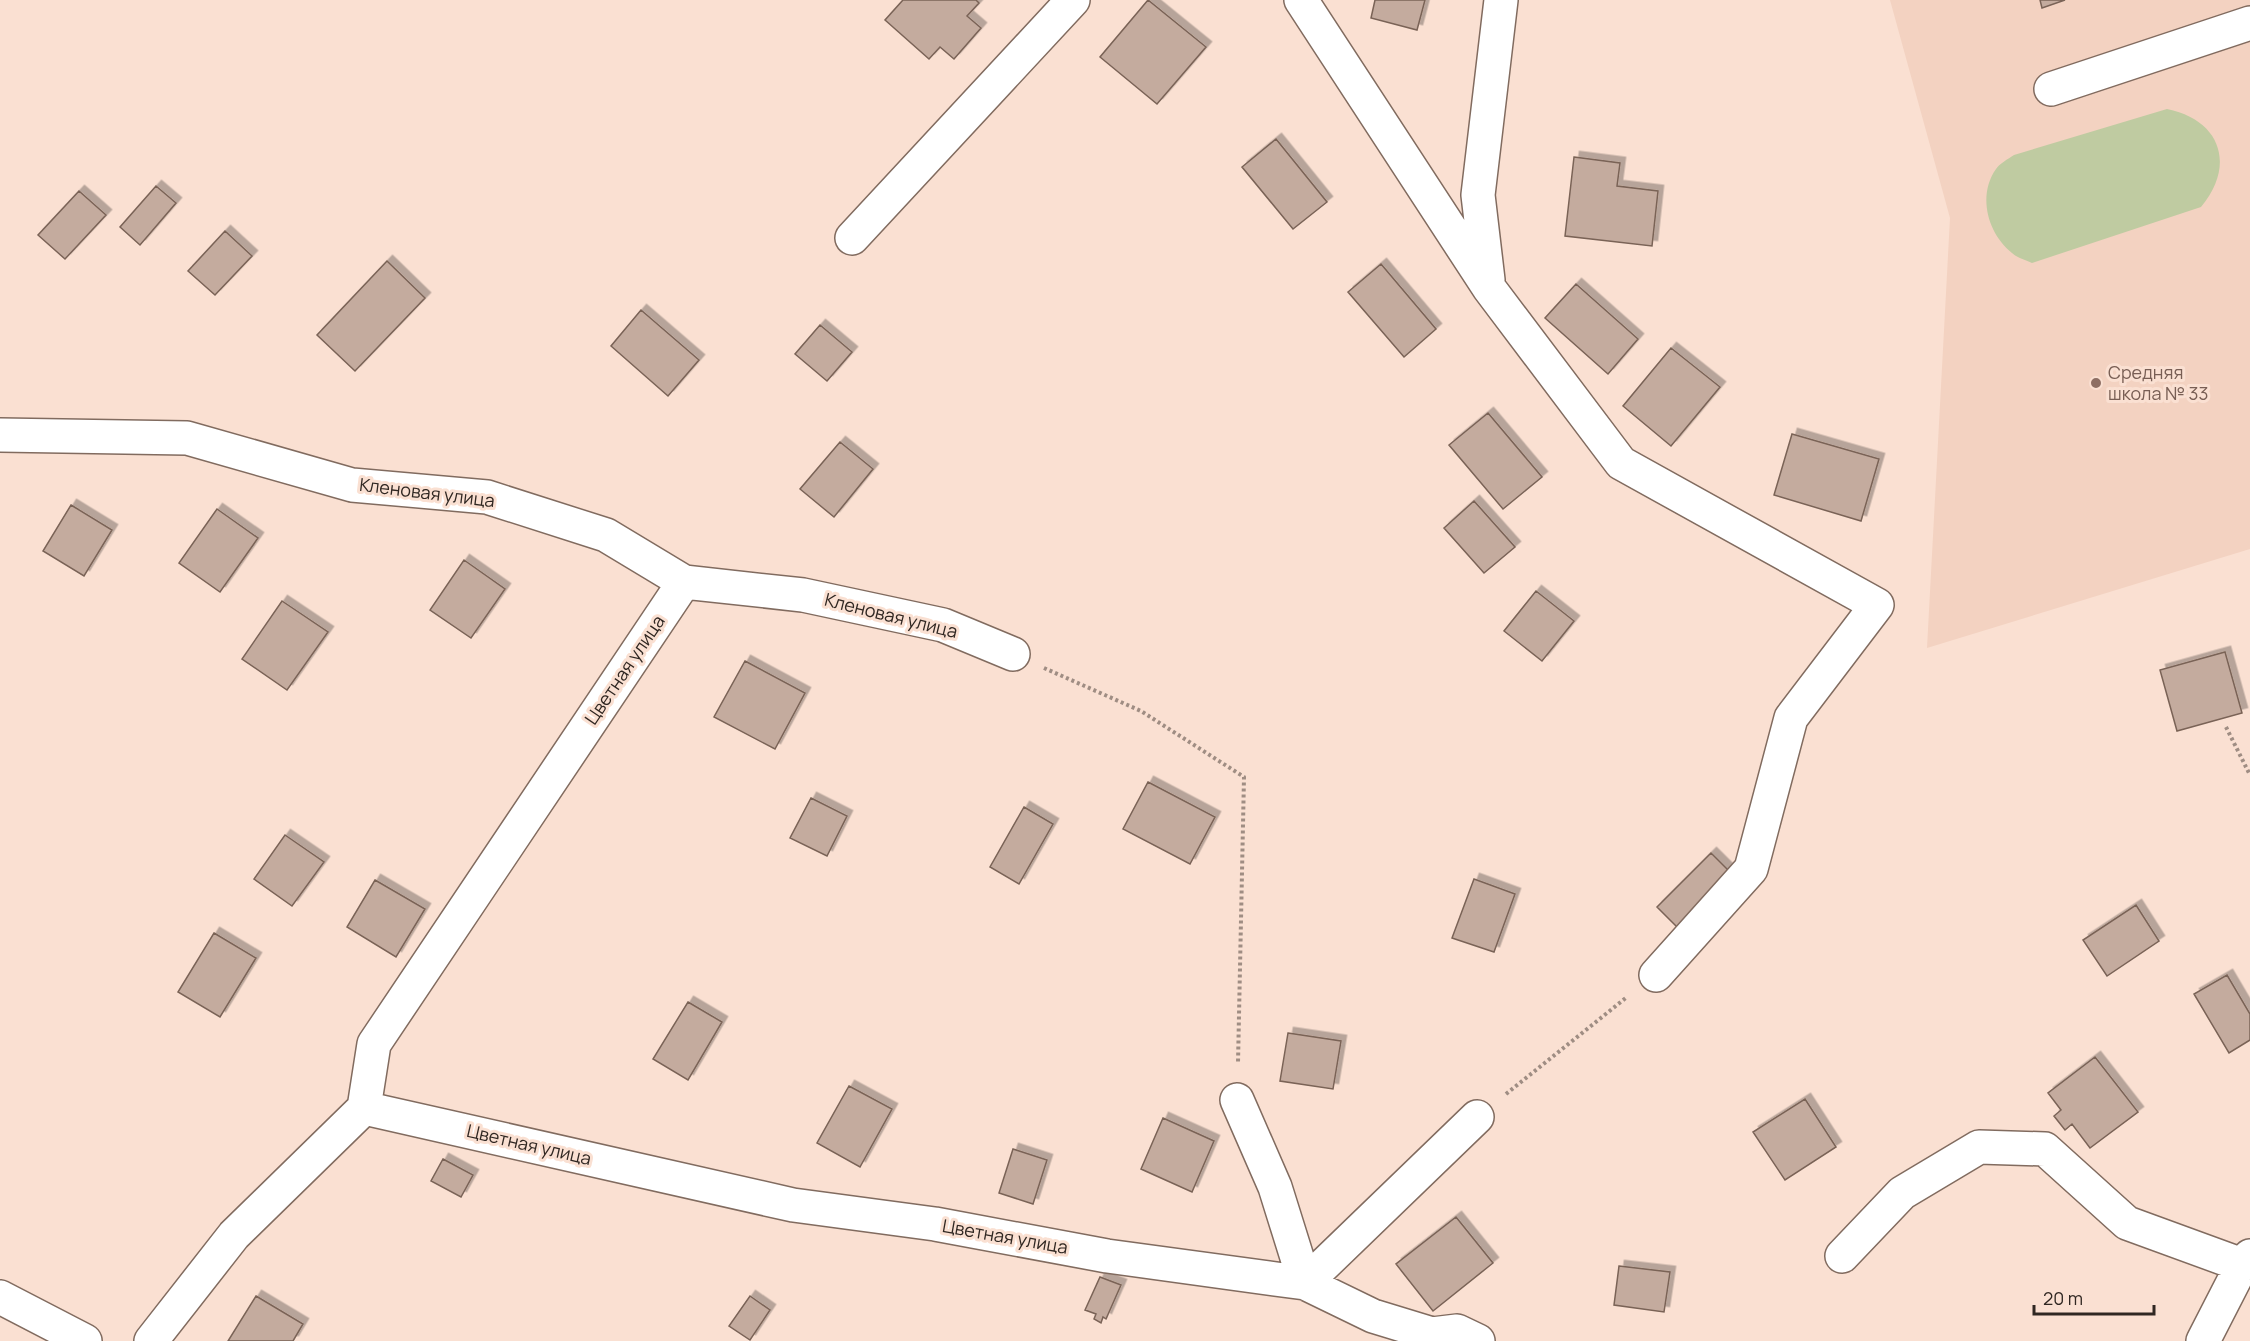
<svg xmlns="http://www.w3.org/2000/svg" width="2250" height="1341" font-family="Manrope,sans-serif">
<defs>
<filter id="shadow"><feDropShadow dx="5.5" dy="-5.5" stdDeviation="0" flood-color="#0004"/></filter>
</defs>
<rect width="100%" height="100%" fill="#fae0d2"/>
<path fill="#f3d2c1" d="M 1890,0 L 2250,0 L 2250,549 L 1927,648 L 1950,218 Z"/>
<path fill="#bfcba1" d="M 2167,109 C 2221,120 2236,165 2201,207 L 2032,263 C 2026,260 2017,258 2012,253 C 1988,234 1977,196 1996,169 C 1999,164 2008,159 2014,155 Z"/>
<path fill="#c4ab9e" stroke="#7a6357" stroke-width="1.5" filter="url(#shadow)" d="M 903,0 L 976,0 L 979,3 L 967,16 L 981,28 L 954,59 L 940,47 L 929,59 L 885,20 Z
M 1148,0 L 1206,47 L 1157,104 L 1100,57 Z
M 1375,0 L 1425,0 L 1417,30 L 1371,18 Z
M 2040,0 L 2065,0 L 2042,8 Z
M 1276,139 L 1327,202 L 1293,229 L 1242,167 Z
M 1574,157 L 1620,163 L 1617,186 L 1658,191 L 1652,246 L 1565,236 Z
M 156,186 L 176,203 L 140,245 L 120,227 Z
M 79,191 L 106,215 L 65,259 L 38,235 Z
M 225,231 L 252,256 L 215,295 L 188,271 Z
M 387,261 L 425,298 L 355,371 L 317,335 Z
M 1381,264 L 1436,329 L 1404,357 L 1348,292 Z
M 1576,284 L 1638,339 L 1608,374 L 1545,318 Z
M 641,310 L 699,360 L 668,396 L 611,346 Z
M 820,325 L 852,352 L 827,381 L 795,354 Z
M 1671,348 L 1720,387 L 1671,446 L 1623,406 Z
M 1488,413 L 1542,477 L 1503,509 L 1449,445 Z
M 1792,434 L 1879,459 L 1861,521 L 1774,495 Z
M 840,442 L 873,469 L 834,517 L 800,489 Z
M 1474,501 L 1515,547 L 1484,573 L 1444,528 Z
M 71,505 L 112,530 L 84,576 L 43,551 Z
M 217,509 L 258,538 L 220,592 L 179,563 Z
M 464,560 L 505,589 L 471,638 L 430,610 Z
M 1536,591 L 1574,621 L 1542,661 L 1504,631 Z
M 282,601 L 328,632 L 287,690 L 242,659 Z
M 2225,652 L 2242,713 L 2177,731 L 2160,670 Z
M 745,661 L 805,693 L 775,749 L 714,717 Z
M 1148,782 L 1215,817 L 1190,864 L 1123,829 Z
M 811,798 L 847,816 L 827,856 L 790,838 Z
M 1024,807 L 1053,824 L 1019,884 L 990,867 Z
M 285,835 L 324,862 L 292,906 L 254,879 Z
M 1711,853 L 1742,884 L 1688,938 L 1657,907 Z
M 1474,879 L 1515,894 L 1494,952 L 1452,938 Z
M 375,880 L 425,909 L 396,957 L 347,927 Z
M 2136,905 L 2159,941 L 2107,976 L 2083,940 Z
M 214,933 L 256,958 L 220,1017 L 178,992 Z
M 2227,975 L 2250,1014 L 2250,1040 L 2229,1053 L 2194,994 Z
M 688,1002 L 722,1022 L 688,1080 L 653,1059 Z
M 1288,1033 L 1341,1041 L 1333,1089 L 1280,1081 Z
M 2095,1057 L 2138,1112 L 2090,1148 L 2072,1124 L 2065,1130 L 2054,1116 L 2061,1110 L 2048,1093 Z
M 849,1086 L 892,1109 L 860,1167 L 817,1143 Z
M 1805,1099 L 1836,1147 L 1785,1180 L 1753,1132 Z
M 1163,1118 L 1214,1141 L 1192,1192 L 1141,1169 Z
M 1013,1149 L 1047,1160 L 1033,1204 L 999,1193 Z
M 443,1159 L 473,1175 L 461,1197 L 431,1181 Z
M 1456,1217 L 1493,1263 L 1433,1311 L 1396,1264 Z
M 1619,1266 L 1670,1272 L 1664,1312 L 1614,1305 Z
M 1100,1277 L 1121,1285 L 1106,1319 L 1103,1317 L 1101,1323 L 1094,1319 L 1096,1314 L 1085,1310 Z
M 256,1296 L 303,1324 L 293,1341 L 228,1341 Z
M 750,1296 L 770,1310 L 750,1340 L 729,1326 Z"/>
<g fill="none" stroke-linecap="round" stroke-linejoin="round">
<defs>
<path id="minor" d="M 1301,0 L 1489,288 L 1621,463 L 1877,605 L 1791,718 L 1751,869 L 1656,975
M 2051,89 L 2250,23
M 852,238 L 1073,0
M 1488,280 L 1478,195 L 1501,0
M 0,435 L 187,438 L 352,485 L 487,497 L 606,535 L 684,582 L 803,595 L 943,625 L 1013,654
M 684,582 L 374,1044 L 364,1108 L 793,1205 L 935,1224 L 1107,1256 L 1305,1283 L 1477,1117
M 1237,1100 L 1275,1187 L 1305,1283 L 1373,1316 L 1432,1334 L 1457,1331 L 1478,1341
M 1842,1256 L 1902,1193 L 1979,1147 L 2045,1149 L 2127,1223 L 2242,1265
M 0,1297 L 85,1341
M 151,1341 L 234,1235 L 364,1108
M 2203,1341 L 2242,1265 L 2250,1256"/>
</defs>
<use href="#minor" stroke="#816b5f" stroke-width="36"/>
<path stroke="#9f8d83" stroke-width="4" stroke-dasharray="3 3" stroke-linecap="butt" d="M 1044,668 L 1141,711 L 1244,777 L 1238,1063
M 2226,727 L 2250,775
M 1506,1094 L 1627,997"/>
<use href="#minor" stroke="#fff" stroke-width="33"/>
</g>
<circle fill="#8d6e63" stroke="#fae0d2" stroke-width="2" cx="2096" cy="383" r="6"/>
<g text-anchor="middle" stroke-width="6" stroke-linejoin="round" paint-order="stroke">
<g font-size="18" fill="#785e54" stroke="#fae0d2" text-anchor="start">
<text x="2108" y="379">Средняя<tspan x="2108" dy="21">школа № 33</tspan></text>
</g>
<g font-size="18" fill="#302722" stroke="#fae0d2">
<text transform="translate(427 493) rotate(7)" y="6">Кленовая улица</text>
<text transform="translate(891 616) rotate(14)" y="6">Кленовая улица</text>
<text transform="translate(625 670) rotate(-56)" y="6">Цветная улица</text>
<text transform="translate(529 1145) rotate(13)" y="6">Цветная улица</text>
<text transform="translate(1005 1237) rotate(10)" y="6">Цветная улица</text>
</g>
</g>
<path d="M2034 1305v9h120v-9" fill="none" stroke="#302722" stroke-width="3"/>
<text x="2043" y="1305" font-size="18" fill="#302722" stroke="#fae0d2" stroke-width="4.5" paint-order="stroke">20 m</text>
</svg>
